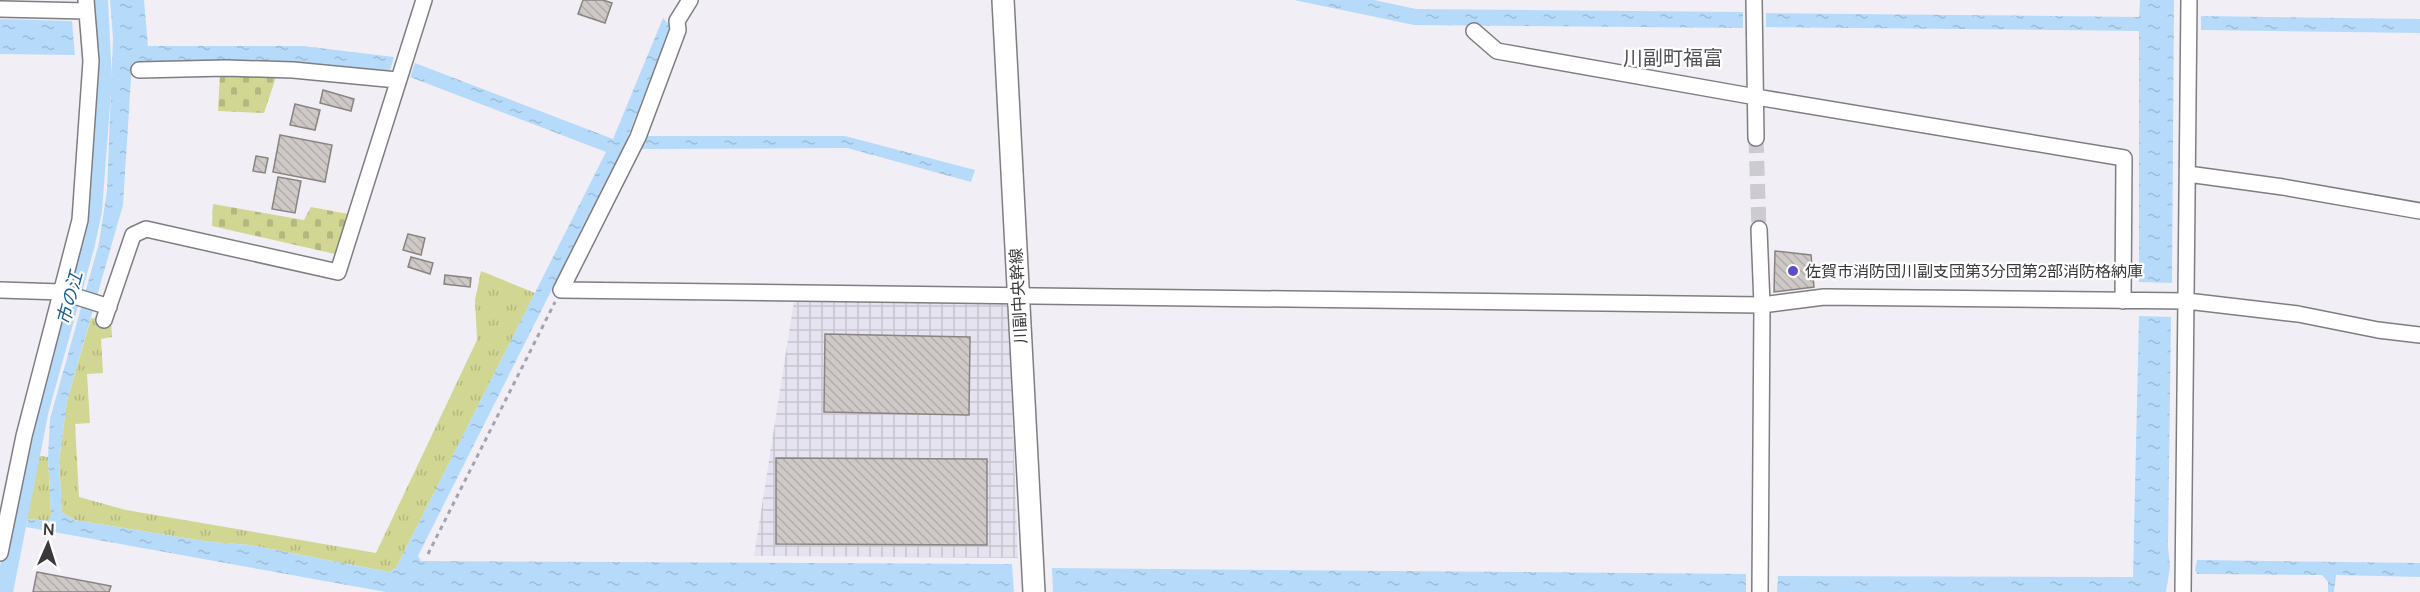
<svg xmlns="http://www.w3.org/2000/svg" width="2420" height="592" font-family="Manrope,'Noto Sans JP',sans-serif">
<defs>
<pattern id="industrial-grid" width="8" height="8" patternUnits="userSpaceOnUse" patternTransform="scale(1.5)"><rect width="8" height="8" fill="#e6e3f0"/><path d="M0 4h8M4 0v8" fill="none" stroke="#c6c4cf"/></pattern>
<pattern id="grass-tufts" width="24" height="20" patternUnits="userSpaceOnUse" patternTransform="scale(1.5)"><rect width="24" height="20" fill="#d1d693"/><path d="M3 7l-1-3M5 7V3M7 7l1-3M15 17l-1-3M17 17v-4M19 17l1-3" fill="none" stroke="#b4b880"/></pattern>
<pattern id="cemetery-stones" width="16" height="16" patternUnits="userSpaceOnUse" patternTransform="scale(1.5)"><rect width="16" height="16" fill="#d1d693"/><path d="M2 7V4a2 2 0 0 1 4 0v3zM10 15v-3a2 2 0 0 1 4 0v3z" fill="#b4b880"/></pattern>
<pattern id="water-ripples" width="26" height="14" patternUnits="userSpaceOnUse" patternTransform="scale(1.5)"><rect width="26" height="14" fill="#b6dbfa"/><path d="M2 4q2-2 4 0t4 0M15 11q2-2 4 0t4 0" fill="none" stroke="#9dbdd7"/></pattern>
<pattern id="building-back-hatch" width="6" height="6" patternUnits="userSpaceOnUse" patternTransform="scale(1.5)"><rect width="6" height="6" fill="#cec9c6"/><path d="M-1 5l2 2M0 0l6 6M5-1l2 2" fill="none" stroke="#b2adab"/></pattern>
</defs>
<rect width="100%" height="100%" fill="#f1eff5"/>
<path fill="url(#industrial-grid)" d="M 794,301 L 1008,303 L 1018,558 L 754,556 Z"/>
<path fill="url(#grass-tufts)" d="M 481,271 L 535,293 L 396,568 L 389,572 L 250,545 L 210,542 L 74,520 L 62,512 L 59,461 L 67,401 L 91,318 L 111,321 L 112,337 L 101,339 L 103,373 L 87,374 L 90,423 L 75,424 L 79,497 L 126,510 L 376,553 L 477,340 L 475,300 Z
M 35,455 L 48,457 L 51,515 L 49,521 L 28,519 L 22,515 Z"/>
<path fill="url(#cemetery-stones)" d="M 220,74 L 277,74 L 264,113 L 218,111 Z
M 213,204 L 304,220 L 311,207 L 348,214 L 335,254 L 212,226 Z"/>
<path fill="url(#water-ripples)" d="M 110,0 L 144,0 L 148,46 L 303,46 L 394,57 L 390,71 L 288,61 L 132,63 L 123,205 L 67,401 L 59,461 L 62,512 L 74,520 L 210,542 L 250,545 L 389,572 L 396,568 L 606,152 L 410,77 L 415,63 L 613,139 L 663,18 L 671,27 L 625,144 L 418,556 L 421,561 L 1012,564 L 1014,592 L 386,592 L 26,527 L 28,519 L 48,521 L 51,515 L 48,457 L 50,419 L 99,243 L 107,190 L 113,38 Z
M 1294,0 L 1374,0 L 1416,9 L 1743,12 L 1743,28 L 1414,25 Z
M 2140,0 L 2174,0 L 2172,283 L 2139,282 L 2139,31 L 1766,27 L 1766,13 L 2139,17 Z
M 2201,16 L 2420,19 L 2420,33 L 2201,30 Z
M 0,19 L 72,21 L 75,55 L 0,54 Z
M 645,136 L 845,136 L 975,170 L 971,182 L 847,148 L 641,149 Z
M 2139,316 L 2171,317 L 2168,546 L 2170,567 L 2166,592 L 1777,592 L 1778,576 L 2133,577 Z
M 2197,560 L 2420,563 L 2420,577 L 2336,575 L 2334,592 L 2328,592 L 2328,582 L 2322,575 L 2197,574 L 2195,570 Z
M 1052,568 L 1746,574 L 1746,592 L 1053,592 Z"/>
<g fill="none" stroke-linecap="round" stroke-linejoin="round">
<path stroke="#b6dbfa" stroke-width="18" d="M 4,592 L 40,409 L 86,244 L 93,211 L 103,79 L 99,0"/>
</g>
<path fill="url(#building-back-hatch)" stroke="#898481" stroke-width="1.5" d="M 583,0 L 603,0 L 612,3 L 605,23 L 578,14 Z
M 323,90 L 354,99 L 351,111 L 320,103 Z
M 295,104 L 320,110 L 315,130 L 290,125 Z
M 280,135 L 332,145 L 325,182 L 273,172 Z
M 256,156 L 268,158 L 265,173 L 253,171 Z
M 278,177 L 301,181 L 295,213 L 272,209 Z
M 408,234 L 425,238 L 421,255 L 403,250 Z
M 1775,251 L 1811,255 L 1814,287 L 1774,292 Z
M 411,257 L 433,263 L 430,274 L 408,267 Z
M 445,275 L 471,278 L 470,287 L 444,284 Z
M 825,334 L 970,337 L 969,415 L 824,412 Z
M 776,458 L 987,459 L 987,545 L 776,544 Z
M 37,572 L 111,586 L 109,592 L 33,592 Z"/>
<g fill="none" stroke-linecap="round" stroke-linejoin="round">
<path stroke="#cccbd0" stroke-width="15" stroke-dasharray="15 8" stroke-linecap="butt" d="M 1756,138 L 1759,229"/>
<defs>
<path id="street" d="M 690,0 L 677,21 L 678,30 L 638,137 L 561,290 L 1762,305 L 1824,297 L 2187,301 L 2298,314 L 2378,330 L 2420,335
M 1754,0 L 1756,138
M 0,9 L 87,11
M 1474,31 L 1497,51 L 1756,97 L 2124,158 L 2123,301
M 139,70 L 226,68 L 293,70 L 397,80
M 2188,174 L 2283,187 L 2420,211
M 1759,229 L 1762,305 L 1760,592
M 0,290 L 62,292 L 109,307
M 104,320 L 133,235 L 146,229 L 338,272 L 424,0
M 0,553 L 24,436 L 80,220 L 91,61 L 86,0
M 2183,592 L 2189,0"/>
<path id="secondary" d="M 1003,0 L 1034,592"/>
</defs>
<use href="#street" stroke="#7e7d82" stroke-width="18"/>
<use href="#secondary" stroke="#7e7d82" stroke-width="24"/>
<path stroke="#a4a3a8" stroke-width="3" stroke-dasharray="4.5 4.5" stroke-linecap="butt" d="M 428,554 L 555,302"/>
<use href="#street" stroke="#fff" stroke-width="15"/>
<use href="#secondary" stroke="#fff" stroke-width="21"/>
</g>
<circle fill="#5b4ec6" stroke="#fff" stroke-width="2" cx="1793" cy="271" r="6"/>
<g text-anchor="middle" stroke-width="4.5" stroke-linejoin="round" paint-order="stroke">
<g font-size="16" fill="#39393b" stroke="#fff" text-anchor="start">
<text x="1805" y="277">佐賀市消防団川副支団第3分団第2部消防格納庫</text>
</g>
<g font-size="16" fill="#39393b" stroke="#fff">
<text transform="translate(1018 296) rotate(-93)" y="6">川副中央幹線</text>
</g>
<g font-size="18" font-style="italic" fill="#145d8b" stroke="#fff">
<text transform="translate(70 298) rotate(-75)" y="6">市の江</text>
</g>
<g font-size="20" fill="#504f53" stroke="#fff">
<text x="1673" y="65">川副町福富</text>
</g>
</g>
<g transform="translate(48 544) rotate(3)" stroke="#ffffff" stroke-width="4.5" paint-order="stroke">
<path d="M0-4.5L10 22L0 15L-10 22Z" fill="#39393b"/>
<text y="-9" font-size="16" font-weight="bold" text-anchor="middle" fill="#39393b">N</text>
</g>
</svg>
